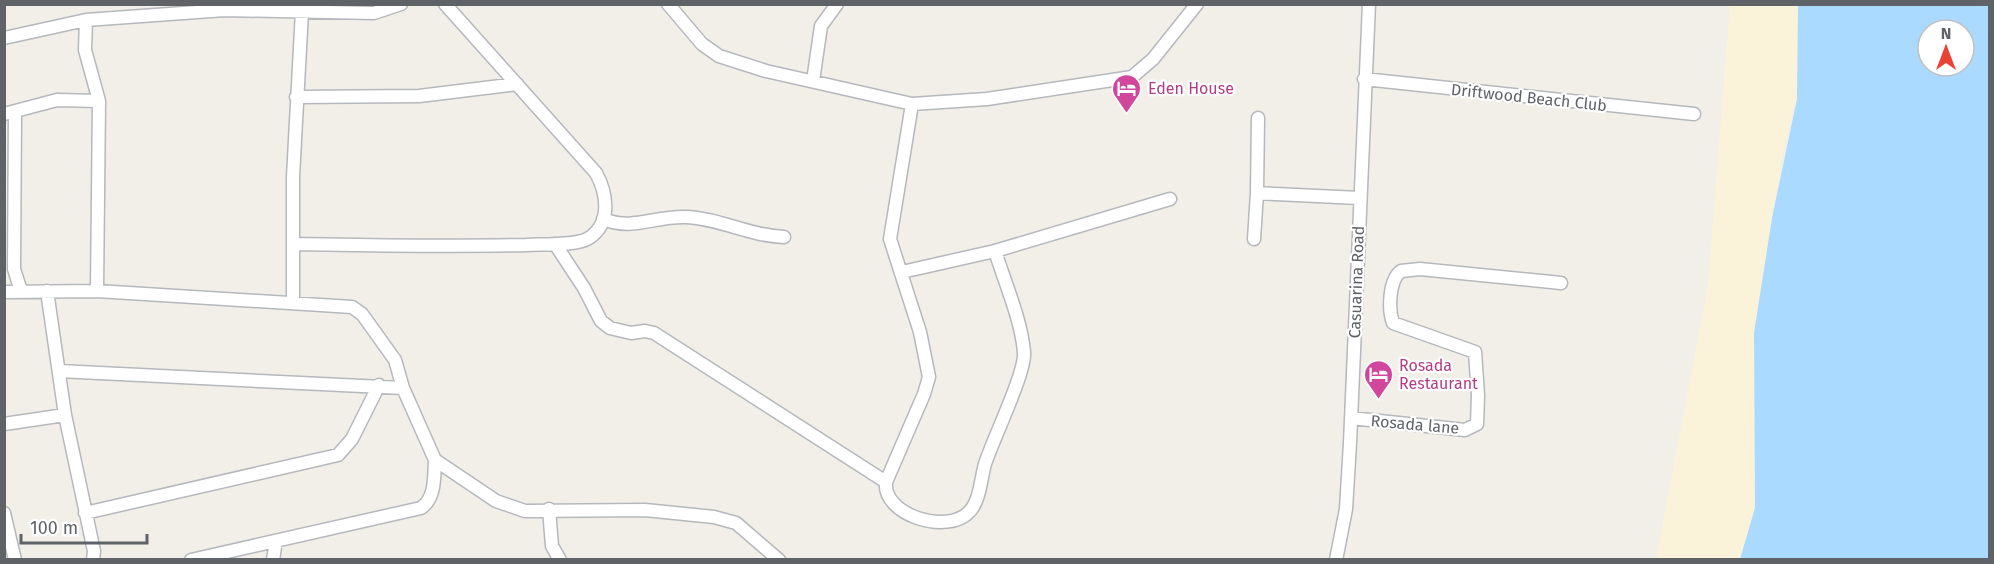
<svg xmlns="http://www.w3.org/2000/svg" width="1994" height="564" font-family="'Fira Sans',sans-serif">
<rect width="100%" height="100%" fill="#f1efe8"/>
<path fill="#fbf3d9" d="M 1730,5 L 1798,5 L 1797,99 L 1786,136 L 1772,218 L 1752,559 L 1656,560 L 1708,286 Z"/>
<path fill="#aadaff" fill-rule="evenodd" d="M 1798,5 L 1989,5 L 1989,559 L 1740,559 L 1755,508 L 1754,333 L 1772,218 L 1797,99 ZM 1928,30 L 1964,30 L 1964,66 L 1928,66 Z"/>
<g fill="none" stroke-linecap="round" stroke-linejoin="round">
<defs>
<path id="minor" d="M 668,4 L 702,44 L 719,56 L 766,71 L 912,104 L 987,99 L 1132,77 L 1153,59 L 1197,4
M 86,20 L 85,50 L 99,101 L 97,291
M 4,38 L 86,20 L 225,10 L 374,13 L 401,4
M 1364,79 L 1694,114
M 813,81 L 821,26 L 837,4
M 296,97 L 419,96 L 517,84
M 912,104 L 890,239 L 920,332 L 929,377 L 924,394 L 886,482 C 882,515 948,536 970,511 C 980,500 981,478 985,464 C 993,439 1026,372 1024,352 C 1021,319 1005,283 995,251
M 15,112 L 14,269 L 21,291
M 4,114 L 57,100 L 99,101
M 1258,118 L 1257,193 L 1359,198
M 603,219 C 633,231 654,216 685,217 C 719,218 750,236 784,237
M 1254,239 L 1257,193
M 293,244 C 371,245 448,247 526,245 C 541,244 577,246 589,238 C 612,223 607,193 596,173 L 445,4
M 555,244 L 584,288 L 601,321 L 610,328 L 631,333 L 645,331 L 654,333 L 886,482
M 902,272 L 995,251 L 1170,199
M 47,291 L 65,415 L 94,551 L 93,560
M 4,292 L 97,291 L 352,307 L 362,314 L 395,360 L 403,388 L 435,460 L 496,501 L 525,511 L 645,510 L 714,517 L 736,523 L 779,560
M 293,303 L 293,177 L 302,11
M 59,371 L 403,388
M 1351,418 L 1465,430 L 1477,424 L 1478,395 L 1475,352 L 1393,323 C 1388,309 1389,280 1401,271 L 1420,269 L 1561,283
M 4,424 L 65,415
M 549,509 L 552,546 L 560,560
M 4,513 L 15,560
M 85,513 L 338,455 L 352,439 L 379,385
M 191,560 L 421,508 C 436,498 434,476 435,460
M 273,560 L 276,541
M 1336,560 L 1346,509 L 1350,443 L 1369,4"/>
</defs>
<use href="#minor" stroke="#b5b8bc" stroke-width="15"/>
<use href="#minor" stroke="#fff" stroke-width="12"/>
</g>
<defs>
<symbol id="hotel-pin" viewBox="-11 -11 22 30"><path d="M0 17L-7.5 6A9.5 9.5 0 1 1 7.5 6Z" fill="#d1479c" stroke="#fff"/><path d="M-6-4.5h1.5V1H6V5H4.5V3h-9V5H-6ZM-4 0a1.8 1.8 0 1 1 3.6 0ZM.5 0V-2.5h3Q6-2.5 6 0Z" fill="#fff"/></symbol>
</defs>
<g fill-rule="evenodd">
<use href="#hotel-pin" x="1110" y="72" width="33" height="45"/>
<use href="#hotel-pin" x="1362" y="358" width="33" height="45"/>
</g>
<g text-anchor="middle" stroke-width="4.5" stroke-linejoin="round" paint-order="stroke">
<g font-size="16" fill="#b23c85" stroke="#fff" text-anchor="start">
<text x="1148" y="94">Eden House</text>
<text x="1399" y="371">Rosada<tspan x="1399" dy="18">Restaurant</tspan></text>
</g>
<g font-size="16" fill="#5f6368" stroke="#fff">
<text transform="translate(1529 97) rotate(6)" y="6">Driftwood Beach Club</text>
<text transform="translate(1356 282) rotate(-88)" y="6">Casuarina Road</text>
<text transform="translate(1415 424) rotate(5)" y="6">Rosada lane</text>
</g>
</g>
<rect width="1994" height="564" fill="none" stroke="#5f6368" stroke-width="12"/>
<g transform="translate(1946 48)"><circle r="28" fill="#ffffff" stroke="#bfc1c3" stroke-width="1.5"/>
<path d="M0-4.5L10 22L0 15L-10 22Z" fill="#ea4335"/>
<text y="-9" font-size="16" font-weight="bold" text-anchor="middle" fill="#5f6368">N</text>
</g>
<path d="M21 534v9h126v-9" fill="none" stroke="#5f6368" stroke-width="3"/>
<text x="30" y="534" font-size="18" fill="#5f6368" stroke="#ffffff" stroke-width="4.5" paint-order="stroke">100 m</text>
</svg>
